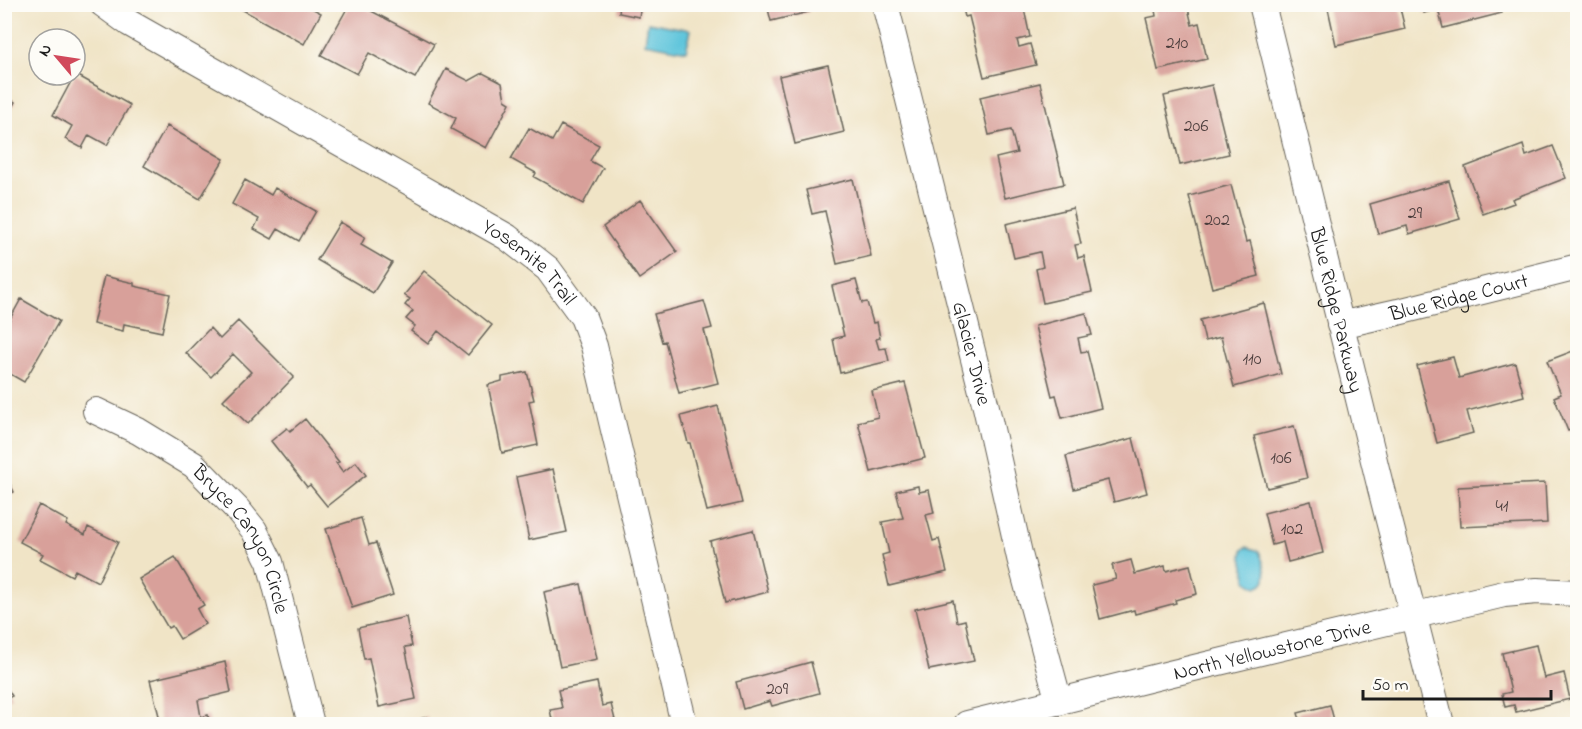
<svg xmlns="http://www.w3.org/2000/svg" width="1582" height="729" font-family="'Indie Flower',sans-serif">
<rect width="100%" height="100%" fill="#fdfcf7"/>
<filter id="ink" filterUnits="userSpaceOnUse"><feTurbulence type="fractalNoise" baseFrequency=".0167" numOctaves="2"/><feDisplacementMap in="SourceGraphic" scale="12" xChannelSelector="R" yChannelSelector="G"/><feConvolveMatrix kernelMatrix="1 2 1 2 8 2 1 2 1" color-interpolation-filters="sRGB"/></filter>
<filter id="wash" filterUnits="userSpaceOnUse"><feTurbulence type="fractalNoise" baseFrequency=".008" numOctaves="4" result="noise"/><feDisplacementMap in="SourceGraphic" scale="24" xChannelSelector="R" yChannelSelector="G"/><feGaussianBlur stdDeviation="1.35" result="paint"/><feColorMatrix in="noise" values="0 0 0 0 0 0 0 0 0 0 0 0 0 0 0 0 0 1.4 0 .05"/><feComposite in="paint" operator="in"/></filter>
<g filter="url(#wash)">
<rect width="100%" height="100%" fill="#f0e4c6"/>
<path fill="#8dc477" stroke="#54704a" stroke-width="1.5" d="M 1576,478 L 1577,478 L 1577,580 L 1570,580 Z"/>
<path fill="#5ec5db" stroke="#3d707c" stroke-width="1.5" d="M 648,22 L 691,30 L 686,51 L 645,43 Z
M 1247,547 L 1259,551 C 1263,562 1273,583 1256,587 L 1247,581 L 1242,557 L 1243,550 Z"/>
<g id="blocks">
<path fill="#d8a09a" d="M 232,4 L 304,4 L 321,13 L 304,44 Z
M 620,4 L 641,4 L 639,17 L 619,13 Z
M 962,4 L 1023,4 L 1030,37 L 1017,40 L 1019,47 L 1030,44 L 1036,65 L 984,77 L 969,16 L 965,17 Z
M 1154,4 L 1187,4 L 1192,25 L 1199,23 L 1207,59 L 1158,70 L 1146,18 L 1156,16 Z
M 1327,4 L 1399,4 L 1405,29 L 1336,45 Z
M 1422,4 L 1500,4 L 1502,13 L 1443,28 L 1438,9 L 1424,13 Z
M 349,5 L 360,5 L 434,44 L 415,78 L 369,53 L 357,74 L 321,55 Z
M 767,5 L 808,5 L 809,12 L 771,21 Z
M 828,65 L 844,132 L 795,144 L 779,76 Z
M 446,69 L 469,81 L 483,73 L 502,83 L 505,100 L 510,103 L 486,148 L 451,129 L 456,118 L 428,103 Z
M 75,74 L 130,105 L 107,145 L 89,135 L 82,148 L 65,139 L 72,126 L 53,115 Z
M 1040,83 L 1064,184 L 1005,198 L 996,158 L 1017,153 L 1011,130 L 989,135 L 980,97 Z
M 1212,85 L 1229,154 L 1180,165 L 1164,96 Z
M 4,96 L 15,102 L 4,120 Z
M 561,125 L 599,145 L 590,161 L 603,168 L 583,204 L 534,177 L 536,173 L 511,159 L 529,128 L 552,141 Z
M 167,126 L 224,159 L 200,199 L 144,166 Z
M 1523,145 L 1526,156 L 1553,146 L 1566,178 L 1512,199 L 1514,203 L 1483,214 L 1465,167 Z
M 853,179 L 871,256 L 837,264 L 825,211 L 812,214 L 806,190 Z
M 245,180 L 271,195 L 275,188 L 316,211 L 299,241 L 278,229 L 272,239 L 254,229 L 259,219 L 232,204 Z
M 1449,181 L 1460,219 L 1409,234 L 1407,226 L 1378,234 L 1370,204 Z
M 1231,185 L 1246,242 L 1250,241 L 1259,276 L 1212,288 L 1189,196 Z
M 640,200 L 677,252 L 639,279 L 603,227 Z
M 1073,208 L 1081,244 L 1075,245 L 1078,258 L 1084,256 L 1092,292 L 1043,303 L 1036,269 L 1043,267 L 1040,252 L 1014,258 L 1006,224 Z
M 340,222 L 365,237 L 361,245 L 392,263 L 373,293 L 317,260 Z
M 424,271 L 492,325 L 468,355 L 438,331 L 428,344 L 411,331 L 415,326 L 406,319 L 413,311 L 405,305 L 410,299 L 404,295 Z
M 104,276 L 134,283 L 134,286 L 170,294 L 162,332 L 124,324 L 123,331 L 93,324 Z
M 856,280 L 862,303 L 867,302 L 873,323 L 877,322 L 880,338 L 876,339 L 879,349 L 886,348 L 889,361 L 840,373 L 833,339 L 844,336 L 832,286 Z
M 21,299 L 59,321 L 24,382 L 5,371 L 5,328 Z
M 704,301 L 712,328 L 704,330 L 718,383 L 679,393 L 665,341 L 662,342 L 654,314 Z
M 1264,303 L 1281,374 L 1234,387 L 1221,337 L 1205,341 L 1200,320 Z
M 1086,313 L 1092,335 L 1078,338 L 1081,352 L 1087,351 L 1101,408 L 1062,418 L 1056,395 L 1052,396 L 1035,326 Z
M 238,321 L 294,377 L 248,424 L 223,400 L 251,372 L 233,354 L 211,377 L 186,353 L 210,328 L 220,339 Z
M 1578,349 L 1578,427 L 1568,431 L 1554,397 L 1561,394 L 1547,361 Z
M 1453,357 L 1459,378 L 1515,363 L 1524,396 L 1467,411 L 1473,433 L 1437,443 L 1417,366 Z
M 527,372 L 534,400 L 529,401 L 538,445 L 502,453 L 488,385 L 502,381 L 502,377 Z
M 905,383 L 925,458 L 871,472 L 858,422 L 878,417 L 872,391 Z
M 718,406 L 742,503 L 707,511 L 690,443 L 688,443 L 681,416 Z
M 305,419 L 339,462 L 336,463 L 343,472 L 356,462 L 366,475 L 327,506 L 310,485 L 307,487 L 271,441 L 287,428 L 290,431 Z
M 1294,426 L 1307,478 L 1267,488 L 1254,436 Z
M 1133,438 L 1147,493 L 1114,502 L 1108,480 L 1074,489 L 1066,456 Z
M 553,469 L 567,532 L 529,540 L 516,477 Z
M 4,472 L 14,492 L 4,497 Z
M 1545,483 L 1547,523 L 1460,527 L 1458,487 Z
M 918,486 L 919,492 L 929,490 L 934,513 L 926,515 L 933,541 L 939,539 L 947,572 L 889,586 L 882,555 L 889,553 L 882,522 L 903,518 L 896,491 Z
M 1311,501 L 1323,553 L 1288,562 L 1283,542 L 1272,545 L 1264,513 Z
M 39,505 L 68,521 L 66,525 L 85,535 L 88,527 L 118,542 L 98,582 L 75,570 L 72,576 L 40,559 L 43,554 L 20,542 Z
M 361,518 L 369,545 L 376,543 L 393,595 L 352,608 L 326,529 Z
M 753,530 L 768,592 L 725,603 L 710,541 Z
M 175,557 L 204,605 L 197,609 L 205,624 L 180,639 L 172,626 L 168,628 L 139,579 Z
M 1131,560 L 1135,574 L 1165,566 L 1166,571 L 1190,565 L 1197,594 L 1175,600 L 1176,603 L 1135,614 L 1134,610 L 1100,619 L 1092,585 L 1116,579 L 1112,565 Z
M 581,584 L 597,659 L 560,667 L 544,592 Z
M 953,600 L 957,622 L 965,620 L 974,661 L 929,670 L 915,609 Z
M 406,617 L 412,646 L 405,647 L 416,699 L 379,707 L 369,658 L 364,659 L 358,628 Z
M 1536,645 L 1544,678 L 1564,673 L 1570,699 L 1516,712 L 1514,705 L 1505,707 L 1502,694 L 1511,692 L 1502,653 Z
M 225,662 L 231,692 L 198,700 L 201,717 L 208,715 L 210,724 L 161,724 L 150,680 Z
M 811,662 L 819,693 L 772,706 L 770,701 L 743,709 L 736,682 Z
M 597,682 L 602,706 L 611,704 L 616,724 L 553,724 L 550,710 L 562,708 L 558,690 Z
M 4,683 L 12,696 L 4,700 Z
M 1330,705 L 1335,724 L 1301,724 L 1298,713 Z
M 427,717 L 429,724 L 402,724 Z
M 1380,719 L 1381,724 L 1360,724 Z"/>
</g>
</g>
<g filter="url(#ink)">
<use href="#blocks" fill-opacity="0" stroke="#666258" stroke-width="1.5"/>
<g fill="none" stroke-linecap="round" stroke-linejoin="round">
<defs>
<g id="minor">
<path id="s1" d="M 103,4 L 129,23 L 507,237 L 548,269 L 583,317 L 594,346 L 684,724"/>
<path id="s2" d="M 885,4 L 986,407 L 1020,558 L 1059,702"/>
<path id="s3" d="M 1262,4 L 1381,489 L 1441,724"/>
<path id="s4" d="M 1340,325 L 1398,312 L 1578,267"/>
<path id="s5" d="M 96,411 L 138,431 L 194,465 L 237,509 L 254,530 L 270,562 L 311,724"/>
<path id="s6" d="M 967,724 L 1173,673 L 1504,594 L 1537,591 L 1578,593"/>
</g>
</defs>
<use href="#minor" stroke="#666258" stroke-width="28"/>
<use href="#minor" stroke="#fff" stroke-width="26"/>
</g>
</g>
<g text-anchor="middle" stroke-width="4.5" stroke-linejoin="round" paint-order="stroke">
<g font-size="18" fill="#4b3d3c">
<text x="1177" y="48">210</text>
<text x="1196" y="131">206</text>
<text x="1415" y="218">29</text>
<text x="1217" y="225">202</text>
<text x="1252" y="364">110</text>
<text x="1281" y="463">106</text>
<text x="1502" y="511">41</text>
<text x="1292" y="534">102</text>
<text x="777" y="694">209</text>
</g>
<g font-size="21" fill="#1c1c1c" stroke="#fdfcf7">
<text dy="7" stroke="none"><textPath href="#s1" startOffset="500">Yosemite Trail</textPath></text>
<text dy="7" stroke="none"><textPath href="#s4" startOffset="122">Blue Ridge Court</textPath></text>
<text dy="7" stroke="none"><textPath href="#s3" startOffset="315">Blue Ridge Parkway</textPath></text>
<text dy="7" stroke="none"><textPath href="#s2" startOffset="360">Glacier Drive</textPath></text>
<text dy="7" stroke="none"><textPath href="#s5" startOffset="202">Bryce Canyon Circle</textPath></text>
<text dy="7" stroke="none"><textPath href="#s6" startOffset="314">North Yellowstone Drive</textPath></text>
</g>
</g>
<rect width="1582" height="729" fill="none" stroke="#fdfcf7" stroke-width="24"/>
<g transform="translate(57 57) rotate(299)"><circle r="28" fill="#fdfcf7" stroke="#a3a29f" stroke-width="1.5"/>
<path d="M0-4.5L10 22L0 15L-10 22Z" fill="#d1495b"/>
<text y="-9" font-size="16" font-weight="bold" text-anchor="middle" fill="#1c1c1c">N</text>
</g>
<path d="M1363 690v9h188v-9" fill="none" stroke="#1c1c1c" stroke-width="3"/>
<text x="1372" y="690" font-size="18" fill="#1c1c1c" stroke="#fdfcf7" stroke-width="4.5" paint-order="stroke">50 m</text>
</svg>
